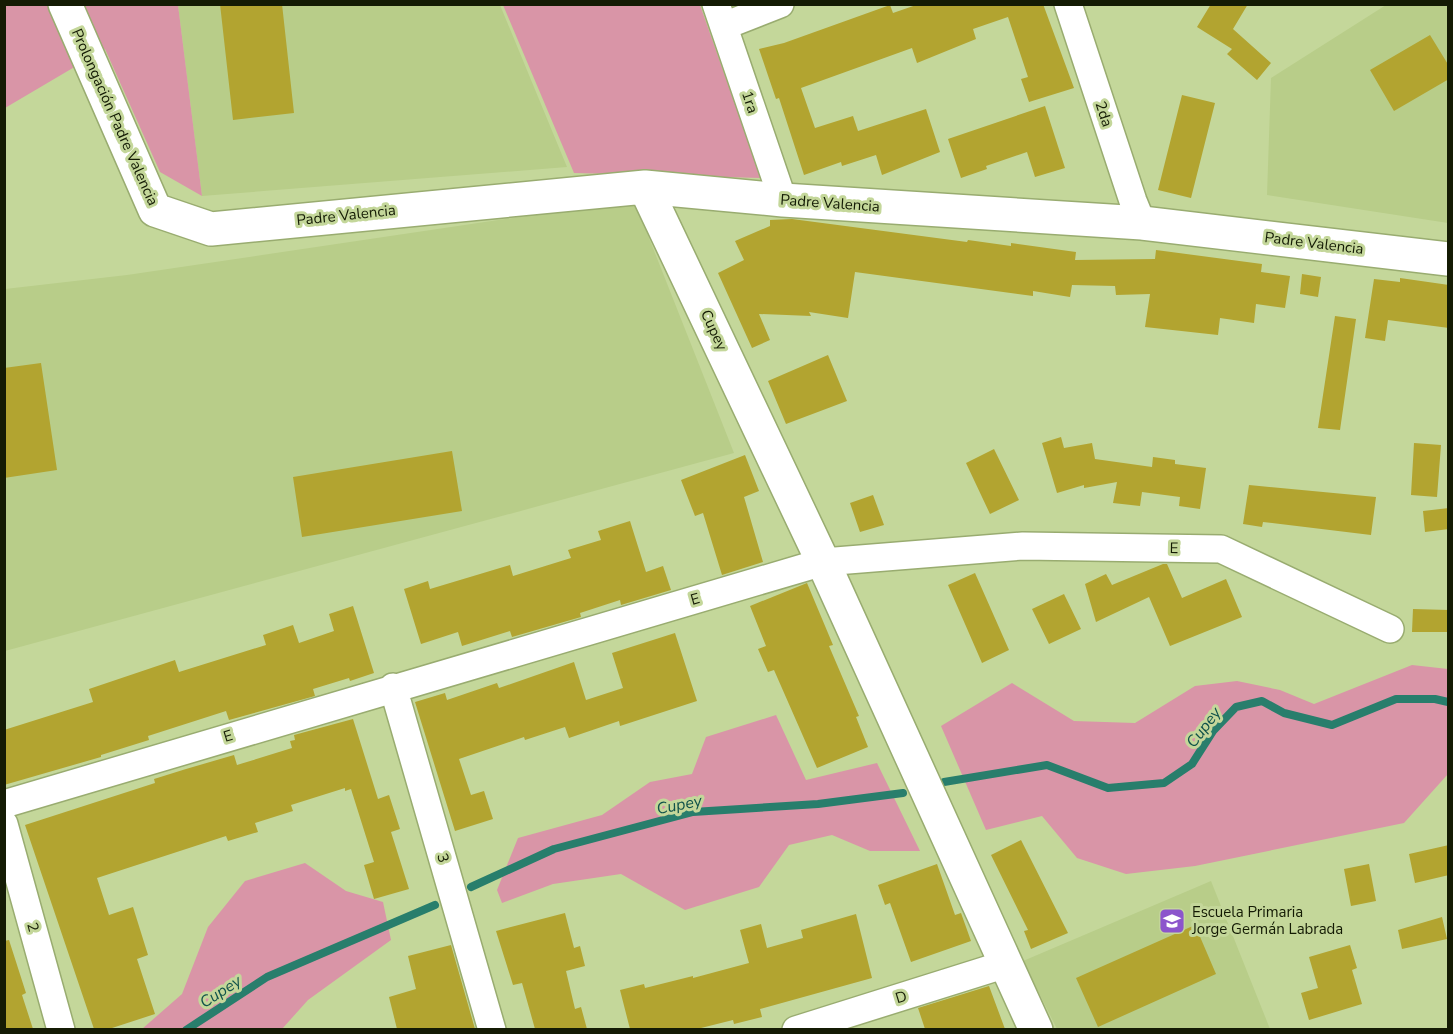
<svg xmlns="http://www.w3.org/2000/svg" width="1453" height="1034" font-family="'Nunito Sans',sans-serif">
<rect width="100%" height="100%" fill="#c4d79a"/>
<path fill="#b8cd89" d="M 178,5 L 500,5 L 567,167 L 202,196 Z
M 1386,5 L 1448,5 L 1448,223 L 1267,195 L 1271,78 Z
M 634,200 L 734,453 L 5,651 L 5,289 L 127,275 Z
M 1211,881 L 1270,1029 L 1057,1029 L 1023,961 Z"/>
<path fill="#d995a7" d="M 4,5 L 178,5 L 202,196 L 160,172 L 105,49 L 5,108 Z
M 503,5 L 700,5 L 761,178 L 574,173 Z
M 1412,665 L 1448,669 L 1448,774 L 1404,823 L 1195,866 L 1126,874 L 1077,858 L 1042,816 L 986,830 L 941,726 L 1012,683 L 1074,721 L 1135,723 L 1195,686 L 1237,681 L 1280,690 L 1314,704 Z
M 776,715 L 806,780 L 877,763 L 920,851 L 870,851 L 832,835 L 789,845 L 759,887 L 685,910 L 621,874 L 553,884 L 502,903 L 497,890 L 518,838 L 602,815 L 650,782 L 692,774 L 706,737 Z
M 305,863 L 346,891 L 383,902 L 391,940 L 308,1000 L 282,1029 L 142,1029 L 182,994 L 208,927 L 245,881 Z"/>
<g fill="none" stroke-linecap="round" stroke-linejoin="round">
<path stroke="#287e6c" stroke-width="8" d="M 944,782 L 1047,765 L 1108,788 L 1164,783 L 1192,764 L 1213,731 L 1236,707 L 1262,701 L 1284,713 L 1332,725 L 1396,699 L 1435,699 L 1448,702
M 471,887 L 554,849 L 693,812 L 818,804 L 903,793
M 186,1030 L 267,977 L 435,905"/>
</g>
<path fill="#b2a430" d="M 220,4 L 282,4 L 294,113 L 233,120 Z
M 919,4 L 1043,4 L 1074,88 L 1029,102 L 1021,79 L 1028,77 L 1008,17 L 973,29 L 976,39 L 917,63 L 912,48 L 801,88 L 815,128 L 853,116 L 858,131 L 926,109 L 940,152 L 882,175 L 876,155 L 842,166 L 841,162 L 804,175 L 779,98 L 776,99 L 759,49 L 784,43 L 890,5 L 893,13 Z
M 1211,4 L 1248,4 L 1233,29 L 1271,63 L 1257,80 L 1227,54 L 1232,49 L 1197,27 Z
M 1430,35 L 1449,66 L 1449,79 L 1394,111 L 1370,70 Z
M 1182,95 L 1215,103 L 1191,198 L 1158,190 Z
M 1045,106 L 1065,168 L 1035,177 L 1027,152 L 986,166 L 987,169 L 961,178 L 948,139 Z
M 792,219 L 967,242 L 968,240 L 1011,246 L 1011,243 L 1076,252 L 1075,260 L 1155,259 L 1156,250 L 1262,264 L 1261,272 L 1290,276 L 1285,308 L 1256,304 L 1254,323 L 1220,318 L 1218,335 L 1145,327 L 1150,294 L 1116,295 L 1115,286 L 1072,285 L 1070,297 L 1033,291 L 1033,296 L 855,272 L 848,318 L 809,312 L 811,316 L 759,314 L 770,340 L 752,348 L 718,273 L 744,260 L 735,241 L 770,226 L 770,220 Z
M 1302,274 L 1321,277 L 1318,297 L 1300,294 Z
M 1400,278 L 1449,285 L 1449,328 L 1388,320 L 1385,341 L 1365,338 L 1374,279 L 1400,282 Z
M 1335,316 L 1356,319 L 1340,430 L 1318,428 Z
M 828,355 L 847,401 L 786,424 L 768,381 Z
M 41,363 L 57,470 L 4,478 L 4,368 Z
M 1061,437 L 1064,448 L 1092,443 L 1095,459 L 1152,467 L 1153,457 L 1175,460 L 1175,464 L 1206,468 L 1200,509 L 1179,506 L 1180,497 L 1142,492 L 1140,506 L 1113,503 L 1117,482 L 1084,488 L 1084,485 L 1057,493 L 1042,443 Z
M 1414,443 L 1441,445 L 1437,497 L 1411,495 Z
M 994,449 L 1019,500 L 990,514 L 966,463 Z
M 452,451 L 462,511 L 302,537 L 293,477 Z
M 745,455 L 759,491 L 744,497 L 763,562 L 722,575 L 703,513 L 695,516 L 681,480 Z
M 1249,485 L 1376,497 L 1371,535 L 1263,522 L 1262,527 L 1243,524 Z
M 873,495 L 884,525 L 860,532 L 850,503 Z
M 1449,508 L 1449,529 L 1425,532 L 1423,511 Z
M 630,521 L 646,572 L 663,566 L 671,590 L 621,605 L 620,600 L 580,613 L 581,617 L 512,637 L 510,631 L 462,646 L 458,632 L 421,644 L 404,589 L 428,581 L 430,589 L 510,565 L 513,576 L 571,558 L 568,550 L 601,540 L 598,531 Z
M 1163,564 L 1167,564 L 1182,598 L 1226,579 L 1242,617 L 1170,646 L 1149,597 L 1096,622 L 1085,584 L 1106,574 L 1112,585 Z
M 975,573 L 1009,650 L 982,663 L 948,585 Z
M 807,583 L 833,645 L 829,646 L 859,716 L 856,717 L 868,747 L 817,768 L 774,670 L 768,672 L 758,649 L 766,646 L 750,606 Z
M 1064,594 L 1081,629 L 1049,644 L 1032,609 Z
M 353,606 L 374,673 L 350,681 L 349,678 L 313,689 L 315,696 L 229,720 L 226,711 L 148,736 L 149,740 L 101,755 L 101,757 L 4,785 L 4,730 L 93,702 L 89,689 L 175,660 L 179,672 L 266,645 L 263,635 L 293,625 L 299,643 L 334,631 L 329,614 Z
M 1413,609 L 1449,610 L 1449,632 L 1412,632 Z
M 675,633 L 697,701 L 620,726 L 619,721 L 569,738 L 565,727 L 525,740 L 524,737 L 459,759 L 471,795 L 484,791 L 493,819 L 455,831 L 415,702 L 445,693 L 447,700 L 497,683 L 499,688 L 574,662 L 586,700 L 623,688 L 612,653 Z
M 353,719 L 378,799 L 389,795 L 400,829 L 391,832 L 409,889 L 374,899 L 364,865 L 374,862 L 351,789 L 345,791 L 345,788 L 291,805 L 293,811 L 255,823 L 258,832 L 228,841 L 226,836 L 97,878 L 109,915 L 133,907 L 148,955 L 137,959 L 155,1014 L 109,1029 L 94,1029 L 25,825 L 155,783 L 154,779 L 186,769 L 234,755 L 237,765 L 292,748 L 290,741 L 295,740 L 294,735 Z
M 1021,840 L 1068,933 L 1031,949 L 1024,931 L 1028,930 L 991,855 Z
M 1449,845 L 1449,875 L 1415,883 L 1409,854 Z
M 937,864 L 955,915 L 961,913 L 971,941 L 911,962 L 890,903 L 885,905 L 878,885 Z
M 1369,864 L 1376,901 L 1351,906 L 1344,869 Z
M 565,913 L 574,948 L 580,946 L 585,966 L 566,971 L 575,1009 L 581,1007 L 587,1029 L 535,1029 L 522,983 L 513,985 L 496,931 Z
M 856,914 L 872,978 L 760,1009 L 762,1017 L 734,1024 L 733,1020 L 697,1029 L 630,1029 L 620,990 L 644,984 L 645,988 L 693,976 L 693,978 L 749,963 L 740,930 L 761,924 L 767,948 L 803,938 L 801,930 Z
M 1442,917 L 1447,939 L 1402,949 L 1398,930 Z
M 1195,925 L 1216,974 L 1098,1027 L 1076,978 Z
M 9,940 L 26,993 L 22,995 L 33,1029 L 4,1029 L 4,941 Z
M 451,945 L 475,1029 L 397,1029 L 389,997 L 416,989 L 408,956 Z
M 1350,945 L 1357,968 L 1352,970 L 1362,1004 L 1309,1020 L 1301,993 L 1318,988 L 1309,957 Z
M 989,986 L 1005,1029 L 925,1029 L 918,1008 Z"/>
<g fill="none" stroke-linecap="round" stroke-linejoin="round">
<defs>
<path id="minor" d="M 716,4 L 783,200
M 1068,4 L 1133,201 L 1142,223
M 724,26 L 780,4
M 393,687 L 492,1030
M 4,804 L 823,562 L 1023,546 L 1221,549 L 1390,629
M 4,824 L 61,1030
M 796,1030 L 1006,964"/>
<path id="tertiary" d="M 65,4 L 155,210 L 211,229 L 645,187 L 783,200 L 1142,223 L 1448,259
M 645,187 L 823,562 L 1036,1030"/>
</defs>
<use href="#minor" stroke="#99ac70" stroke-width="30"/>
<use href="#tertiary" stroke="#99ac70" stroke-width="36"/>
<use href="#minor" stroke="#fff" stroke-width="27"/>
<use href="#tertiary" stroke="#fff" stroke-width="33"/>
</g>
<defs>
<symbol id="school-square" viewBox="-11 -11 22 22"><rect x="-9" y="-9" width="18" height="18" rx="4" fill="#8c55cc" stroke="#c4d79a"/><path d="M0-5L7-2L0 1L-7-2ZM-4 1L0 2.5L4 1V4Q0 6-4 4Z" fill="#fff"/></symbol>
</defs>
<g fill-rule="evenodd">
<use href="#school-square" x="1157" y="906" width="30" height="30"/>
</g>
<g text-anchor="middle" stroke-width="6" stroke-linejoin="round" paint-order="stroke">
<g font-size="15" fill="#141b04" stroke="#c4d79a">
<text transform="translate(750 102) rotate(71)" y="5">1ra</text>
<text transform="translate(1104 114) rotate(72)" y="5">2da</text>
<text transform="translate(115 117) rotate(66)" y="5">Prolongación Padre Valencia</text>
<text transform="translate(830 203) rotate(4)" y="5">Padre Valencia</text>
<text transform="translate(346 215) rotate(-6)" y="5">Padre Valencia</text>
<text transform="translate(1314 243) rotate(7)" y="5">Padre Valencia</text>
<text transform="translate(714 330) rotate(65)" y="5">Cupey</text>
<text transform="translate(1174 548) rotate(1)" y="5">E</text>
<text transform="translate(695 599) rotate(-16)" y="5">E</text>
<text transform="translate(228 736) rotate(-17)" y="5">E</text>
<text transform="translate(443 858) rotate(74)" y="5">3</text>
<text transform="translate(33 927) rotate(75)" y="5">2</text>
<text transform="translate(901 997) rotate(-17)" y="5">D</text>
</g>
<g font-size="15" fill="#141b04" stroke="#c4d79a" text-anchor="start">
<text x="1192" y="917">Escuela Primaria<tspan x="1192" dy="17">Jorge Germán Labrada</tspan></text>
</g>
<g font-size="16" font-style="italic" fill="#10524a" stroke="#c4d79a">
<text transform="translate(1203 727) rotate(-53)" y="6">Cupey</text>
<text transform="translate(679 804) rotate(-11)" y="6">Cupey</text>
<text transform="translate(220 991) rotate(-33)" y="6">Cupey</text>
</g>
</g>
<rect width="1453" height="1034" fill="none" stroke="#141b04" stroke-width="12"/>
</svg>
